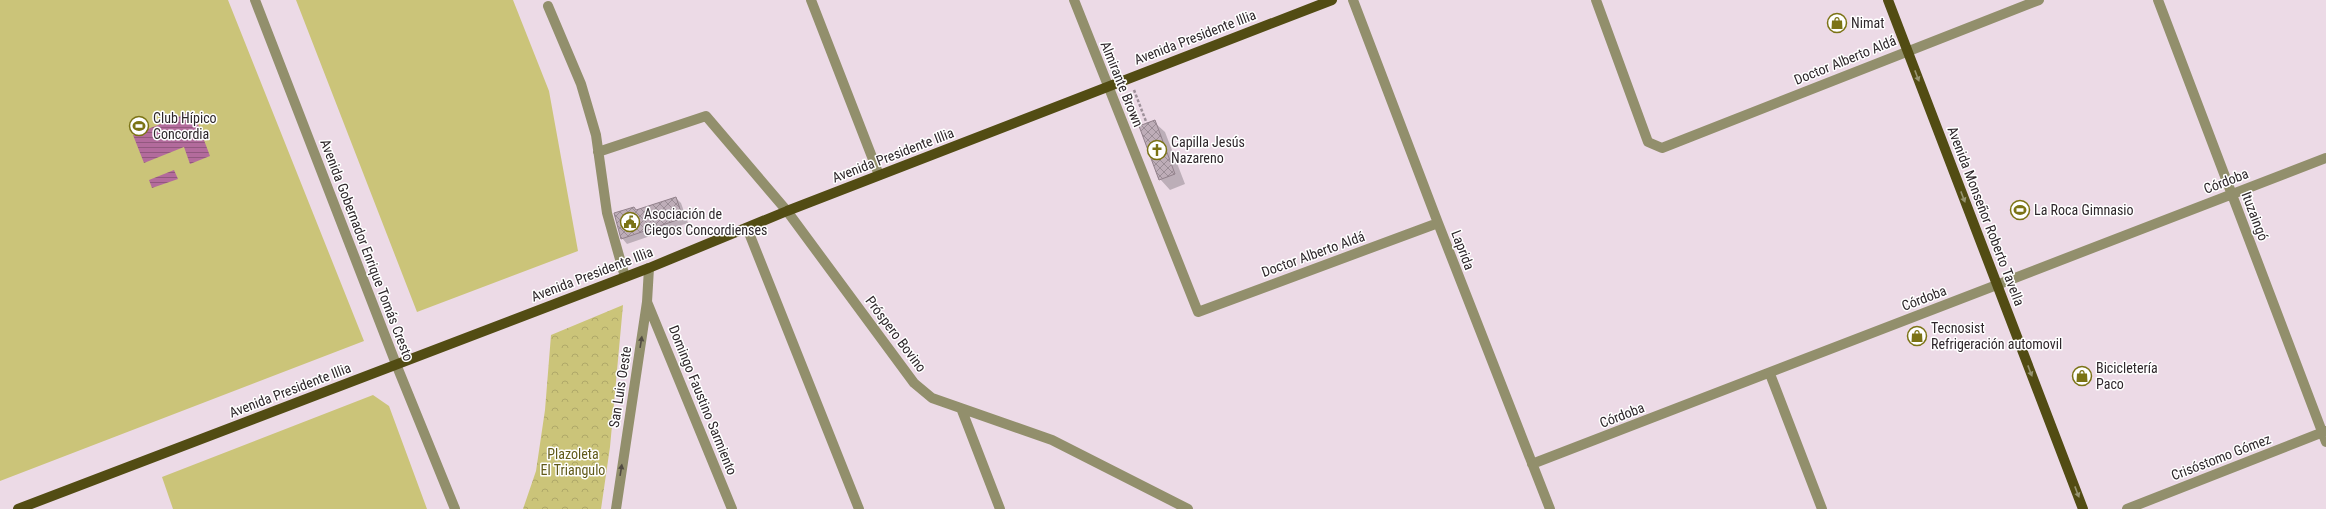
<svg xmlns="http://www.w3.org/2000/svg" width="2326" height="509" font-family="'Roboto Condensed',sans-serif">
<defs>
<pattern id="forest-crowns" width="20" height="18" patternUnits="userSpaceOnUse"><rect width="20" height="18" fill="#cbc479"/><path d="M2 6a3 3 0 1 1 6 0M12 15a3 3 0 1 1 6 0" fill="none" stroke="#afa869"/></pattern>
<pattern id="water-rules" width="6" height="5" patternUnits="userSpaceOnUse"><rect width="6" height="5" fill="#b36b9c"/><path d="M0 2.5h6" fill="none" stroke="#92587f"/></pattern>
<pattern id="building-cross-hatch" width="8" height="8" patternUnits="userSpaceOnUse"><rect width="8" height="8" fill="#beadb8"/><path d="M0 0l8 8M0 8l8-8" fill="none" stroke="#9b8d96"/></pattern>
</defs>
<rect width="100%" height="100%" fill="#ecdae6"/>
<path fill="url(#forest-crowns)" d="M 623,305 L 610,447 L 601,509 L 523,509 L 536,471 L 545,410 L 551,335 Z"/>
<path fill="#cbc479" d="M 0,0 L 228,0 L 364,341 L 0,481 Z
M 296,0 L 513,0 L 549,91 L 578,251 L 417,312 Z
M 373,395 L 389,406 L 427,509 L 173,509 L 162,477 Z"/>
<path fill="url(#water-rules)" d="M 193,111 L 210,156 L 190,164 L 184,147 L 144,163 L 133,135 Z
M 174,170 L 178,179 L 152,188 L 149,180 Z"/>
<path fill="#0003" d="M 1154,122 L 1165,132 L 1185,184 L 1170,190 L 1160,179 Z
M 676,198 L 681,203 L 688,223 L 627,244 L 622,238 L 634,208 L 637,211 Z"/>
<path fill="url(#building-cross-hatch)" stroke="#92818b" d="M 1155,120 L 1175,174 L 1159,180 L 1139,126 Z
M 676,197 L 683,218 L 621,239 L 614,213 L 634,207 L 636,210 Z"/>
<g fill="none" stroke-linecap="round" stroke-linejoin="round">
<path stroke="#9d9099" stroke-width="2.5" stroke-dasharray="3 2" stroke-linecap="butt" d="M 1134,90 L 1147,124"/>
<path stroke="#928f6c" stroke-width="10" d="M 255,0 L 396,364 L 455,509
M 811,0 L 879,175
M 1074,0 L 1198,312 L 1438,223
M 1353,0 L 1438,223 L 1550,509
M 1596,0 L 1648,142 L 1662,148 L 2039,0
M 2158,0 L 2326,442
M 548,6 L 581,84 L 596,135 L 607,213 L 625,277
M 598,152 L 706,116 L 787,211 L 914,383 L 932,398 L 1052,440 L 1188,509
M 747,228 L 859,509
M 647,302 L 732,509
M 1770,374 L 1822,509
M 961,408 L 1000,509
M 1532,464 L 2326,158
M 616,509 L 647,302 L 649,268
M 2127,509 L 2326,431"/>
<path stroke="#524c13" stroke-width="10" d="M 1888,0 L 2083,509
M 18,509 L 649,268 L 787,211 L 1332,0"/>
</g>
<defs><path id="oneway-solid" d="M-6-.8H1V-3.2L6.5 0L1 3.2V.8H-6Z"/></defs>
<g fill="#979471">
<use href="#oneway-solid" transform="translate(1917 76) rotate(69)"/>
<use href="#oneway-solid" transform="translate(1963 197) rotate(69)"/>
<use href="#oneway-solid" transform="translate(2030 371) rotate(69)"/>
<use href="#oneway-solid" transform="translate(2077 492) rotate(69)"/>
</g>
<g fill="#514b42">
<use href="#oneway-solid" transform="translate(641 342) rotate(-81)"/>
<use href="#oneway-solid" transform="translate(621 470) rotate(-81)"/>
</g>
<defs>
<symbol id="shop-ring" viewBox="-11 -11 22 22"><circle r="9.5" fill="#fff" stroke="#7b7315" stroke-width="1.5"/><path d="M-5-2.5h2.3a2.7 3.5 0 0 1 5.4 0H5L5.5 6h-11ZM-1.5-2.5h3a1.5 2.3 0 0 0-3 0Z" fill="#7b7315"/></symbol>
<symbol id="stadium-ring" viewBox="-11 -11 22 22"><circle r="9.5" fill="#fff" stroke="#7b7315" stroke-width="1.5"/><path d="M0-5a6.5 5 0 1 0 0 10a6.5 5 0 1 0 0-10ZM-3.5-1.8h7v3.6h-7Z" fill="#7b7315"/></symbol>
<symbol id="church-ring" viewBox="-11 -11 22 22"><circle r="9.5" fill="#fff" stroke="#7b7315" stroke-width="1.5"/><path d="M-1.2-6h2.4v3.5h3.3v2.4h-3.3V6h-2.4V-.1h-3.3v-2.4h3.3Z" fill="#7b7315"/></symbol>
<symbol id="civic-ring" viewBox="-11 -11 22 22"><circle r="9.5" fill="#fff" stroke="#7b7315" stroke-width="1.5"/><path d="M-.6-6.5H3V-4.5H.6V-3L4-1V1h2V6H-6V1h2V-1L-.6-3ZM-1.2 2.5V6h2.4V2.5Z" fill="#7b7315"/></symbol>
</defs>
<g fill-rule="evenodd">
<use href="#shop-ring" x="1826" y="12" width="22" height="22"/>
<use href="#stadium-ring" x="128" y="115" width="22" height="22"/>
<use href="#church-ring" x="1146" y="139" width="22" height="22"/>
<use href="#stadium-ring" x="2009" y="199" width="22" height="22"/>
<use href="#civic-ring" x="619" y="211" width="22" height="22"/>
<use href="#shop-ring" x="1906" y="325" width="22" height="22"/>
<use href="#shop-ring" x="2071" y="365" width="22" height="22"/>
</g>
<g text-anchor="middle" stroke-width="3" stroke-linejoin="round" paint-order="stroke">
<g font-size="14" fill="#2e272b" stroke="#fff" text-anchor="start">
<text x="1851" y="28">Nimat</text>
<text x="153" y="123">Club Hípico<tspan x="153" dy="16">Concordia</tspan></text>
<text x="1171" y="147">Capilla Jesús<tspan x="1171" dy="16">Nazareno</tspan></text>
<text x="2034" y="215">La Roca Gimnasio</text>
<text x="644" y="219">Asociación de<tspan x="644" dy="16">Ciegos Concordienses</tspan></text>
<text x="1931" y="333">Tecnosist<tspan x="1931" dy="16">Refrigeración automovil</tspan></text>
<text x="2096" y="373">Bicicletería<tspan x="2096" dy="16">Paco</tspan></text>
</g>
<g font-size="14" fill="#2e272b" stroke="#fff">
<text transform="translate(1195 37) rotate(-21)" y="5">Avenida Presidente Illia</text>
<text transform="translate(1845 60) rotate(-22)" y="5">Doctor Alberto Aldá</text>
<text transform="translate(1122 84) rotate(68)" y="5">Almirante Brown</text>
<text transform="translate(893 155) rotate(-21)" y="5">Avenida Presidente Illia</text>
<text transform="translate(2226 181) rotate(-21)" y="5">Córdoba</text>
<text transform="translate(1986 216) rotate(69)" y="5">Avenida Monseñor Roberto Tavella</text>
<text transform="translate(2255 216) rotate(69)" y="5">Ituzaingó</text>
<text transform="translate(367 250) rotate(69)" y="5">Avenida Gobernador Enrique Tomás Cresto</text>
<text transform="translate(1463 250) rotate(69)" y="5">Laprida</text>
<text transform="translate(1313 254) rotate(-20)" y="5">Doctor Alberto Aldá</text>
<text transform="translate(592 274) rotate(-21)" y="5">Avenida Presidente Illia</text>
<text transform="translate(1924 298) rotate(-21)" y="5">Córdoba</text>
<text transform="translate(896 334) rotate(53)" y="5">Próspero Bovino</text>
<text transform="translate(620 387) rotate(-81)" y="5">San Luis Oeste</text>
<text transform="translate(290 390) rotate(-21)" y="5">Avenida Presidente Illia</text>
<text transform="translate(703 400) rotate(68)" y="5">Domingo Faustino Sarmiento</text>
<text transform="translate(1622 415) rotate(-21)" y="5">Córdoba</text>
<text transform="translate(2221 457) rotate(-21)" y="5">Crisóstomo Gómez</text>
</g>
<g font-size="14" fill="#605918" stroke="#fff">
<text x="573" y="459">Plazoleta<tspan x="573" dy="16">El Triangulo</tspan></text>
</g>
</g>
</svg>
